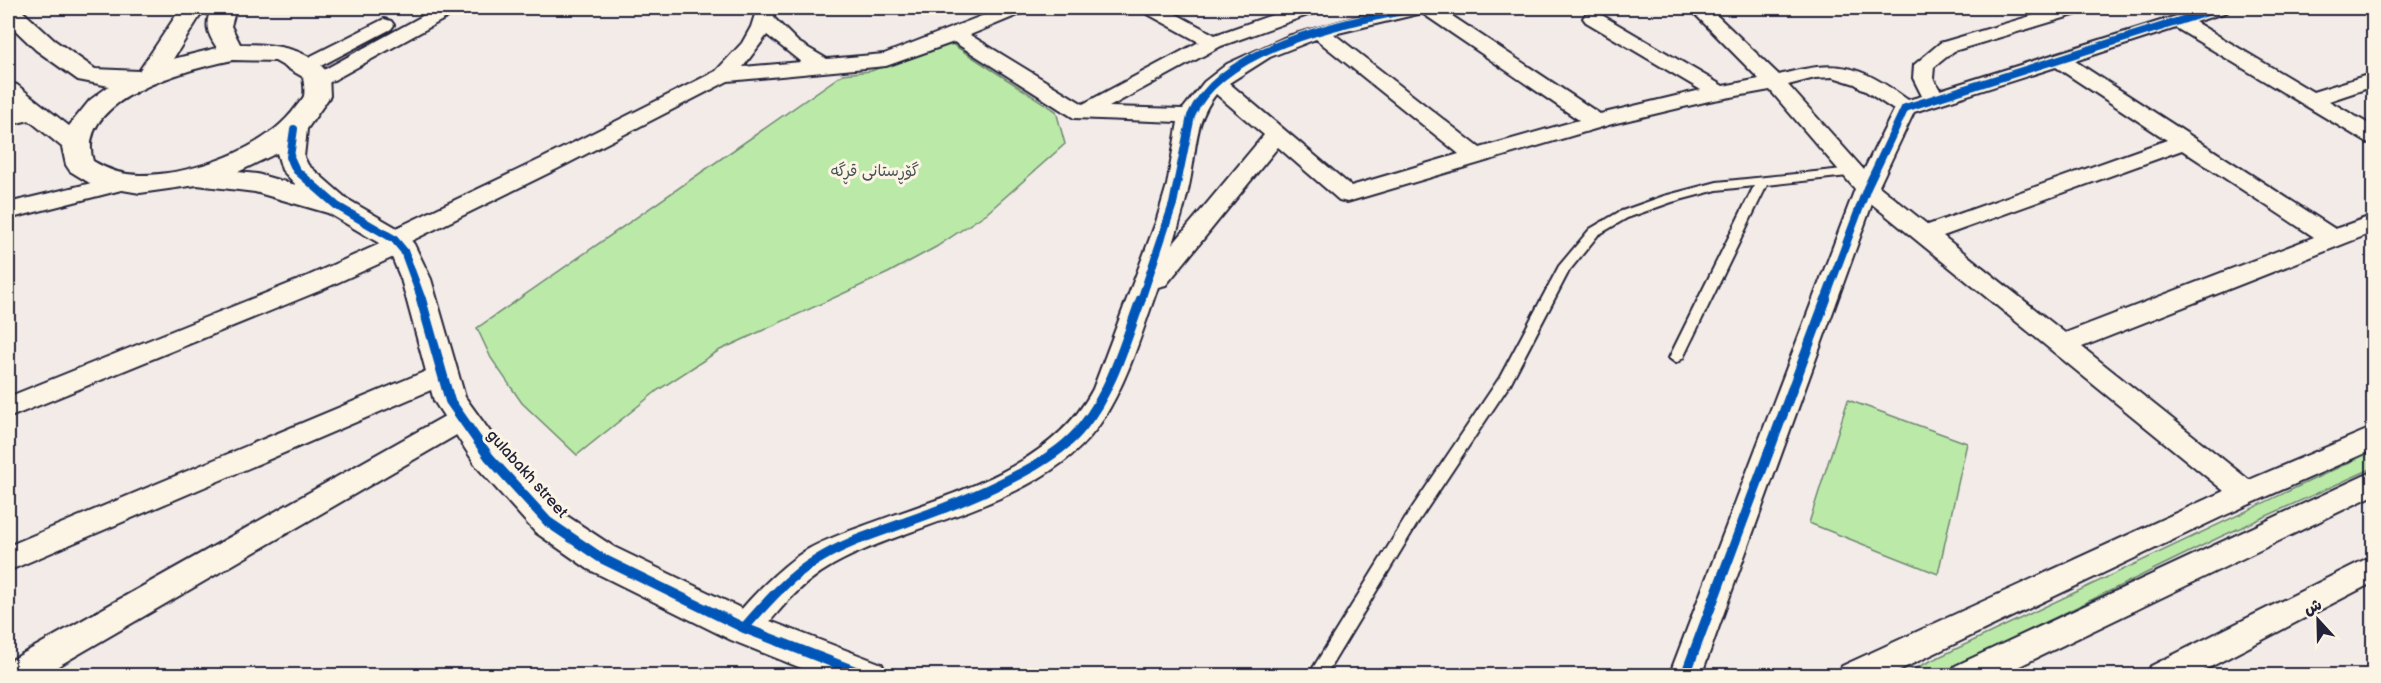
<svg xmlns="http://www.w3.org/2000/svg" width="2381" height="683" font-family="'Balsamiq Sans','Playpen Sans Arabic',sans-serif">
<rect width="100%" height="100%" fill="#f3ebe8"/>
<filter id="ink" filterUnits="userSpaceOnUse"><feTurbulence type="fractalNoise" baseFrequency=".0167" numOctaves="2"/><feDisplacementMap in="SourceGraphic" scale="12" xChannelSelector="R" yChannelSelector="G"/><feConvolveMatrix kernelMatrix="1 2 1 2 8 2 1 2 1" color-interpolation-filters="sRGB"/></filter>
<g filter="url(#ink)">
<path fill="#bbeaa8" stroke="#6e8672" stroke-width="1.5" d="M 949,42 L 1056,111 L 1065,144 L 987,213 L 936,247 L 888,273 L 718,351 L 658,390 L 577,455 L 522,403 L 491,358 L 477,328 L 843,74 L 871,71 Z
M 1848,400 L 1967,443 L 1938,574 L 1809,523 Z
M 2373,451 L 2373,468 L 2220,537 L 1946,671 L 1937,675 L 1899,676 Z"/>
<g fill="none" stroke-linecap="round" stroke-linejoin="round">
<defs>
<path id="service" d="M 1853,168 L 1859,172 L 1857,175 L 1767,185 L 1683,358 L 1676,363 L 1669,358 L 1754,186 L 1717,190 L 1672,202 L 1627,218 L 1598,235 L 1569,271 L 1510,384 L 1420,519 L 1325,676 L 1308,676 L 1410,511 L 1500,377 L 1559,266 L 1590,229 L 1619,212 L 1664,196 L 1717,182 Z"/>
<path id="minor" d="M 437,8 L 460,8 L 457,12 L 323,86 L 316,88 L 309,86 L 306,82 L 309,78 Z
M 757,8 L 775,8 L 774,18 L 798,42 L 827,59 L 884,54 L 1002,8 L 1027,8 L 1025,12 L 970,35 L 1083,104 L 1199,42 L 1144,12 L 1142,8 L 1165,8 L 1215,35 L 1292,8 L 1318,8 L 1316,12 L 1221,46 L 1109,107 L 1183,109 L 1204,82 L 1227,64 L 1288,36 L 1390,8 L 1440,8 L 1600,114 L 1701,90 L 1586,22 L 1583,18 L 1586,14 L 1600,14 L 1723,86 L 1759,79 L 1689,8 L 1709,8 L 1779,75 C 1838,59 1858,64 1908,100 L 1922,96 L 1913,78 L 1914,65 L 1940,43 L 2058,8 L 2087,8 L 2084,12 L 1954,51 L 1934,67 L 1933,78 L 1940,90 L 2202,8 L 2229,8 L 2227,12 L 2195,22 L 2313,92 L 2374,73 L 2374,86 L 2329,101 L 2374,127 L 2374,144 L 2366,142 L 2176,28 L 2075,61 L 2335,229 L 2374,215 L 2374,232 L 2082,347 L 2249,480 L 2374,427 L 2374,449 L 2221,517 L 1887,676 L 1837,676 L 1842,666 L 2224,491 L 1872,204 L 1701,676 L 1669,676 L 1855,189 L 1770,90 L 1709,101 L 1612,124 L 1347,202 L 1339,200 L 1278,147 L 1166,285 L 1158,287 C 1142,332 1128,381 1102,421 C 1048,504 914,520 833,565 C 815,575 800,588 787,602 C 773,616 762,635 744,642 L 733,638 L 729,628 C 736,613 749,601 760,589 C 774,575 788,562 805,551 C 827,538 853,530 877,521 C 954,493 1052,467 1093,389 L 1156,222 L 1167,185 L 1178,122 L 1074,118 L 954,42 L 886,66 L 728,81 L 557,169 L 409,242 L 411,245 L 407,251 L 319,291 L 8,418 L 8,397 L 301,279 L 384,242 L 382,239 L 386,233 L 541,159 L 716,71 L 742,43 L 751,27 ZM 1422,13 L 1579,120 L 1480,148 L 1334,34 ZM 767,35 L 801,62 L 743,67 ZM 1316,39 L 1459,154 L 1351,186 L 1229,83 L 1270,57 ZM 2056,67 L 2167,140 L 1928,225 L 1879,186 L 1914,112 ZM 1833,77 L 1855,84 L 1894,110 L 1864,170 L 1788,85 L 1815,78 ZM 1216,94 L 1264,135 L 1173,244 C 1180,222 1187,199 1191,176 C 1197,144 1195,121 1216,94 ZM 2182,150 L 2314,237 L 2065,333 L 1943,236 Z
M 384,19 L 391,21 L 394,25 L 391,29 L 313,70 L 306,72 L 299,70 L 296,66 L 299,62 Z
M 35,105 L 43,107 L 46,112 L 43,117 L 8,125 L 8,113 Z
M 125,175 L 133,177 L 136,182 L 133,187 L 8,219 L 8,203 Z
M 443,364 L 452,367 L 456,374 L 452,381 L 8,571 L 8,546 Z
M 462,409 L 472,412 L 475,419 L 472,426 L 41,676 L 8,676 L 8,662 L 452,412 Z
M 2374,471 L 2374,495 L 1999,676 L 1950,676 L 1955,666 Z
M 2374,555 L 2374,582 L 2193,676 L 2146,676 L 2151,666 Z"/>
<path id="tertiary" d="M 8,8 L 19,8 L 54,40 L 95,69 L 139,71 L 181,8 L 205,8 L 173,59 L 217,48 C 207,33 204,24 212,8 L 236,8 L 231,26 L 240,44 C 271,44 310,47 329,75 L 330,96 L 307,129 L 304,157 L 308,165 L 347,199 L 404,232 L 414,244 L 431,279 L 465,397 L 501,447 L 561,512 L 614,547 L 757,616 L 882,664 L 887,676 L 821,676 L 731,640 L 588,569 L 535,532 L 477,467 L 434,401 L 401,279 L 391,255 L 384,246 L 328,213 L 255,192 L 197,185 L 140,193 L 93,185 L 70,171 L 66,165 L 62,147 L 8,103 L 8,82 L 17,85 L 69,126 L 90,100 L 109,86 L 78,80 L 36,50 L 8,23 ZM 233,60 L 275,61 L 303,77 C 304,83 305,91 304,96 C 303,99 298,104 296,107 C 265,150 192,175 140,175 C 122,175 108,170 93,161 C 74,98 189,69 233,60 ZM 277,153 L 282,170 L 296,185 L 257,174 L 238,172 Z"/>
</defs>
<use href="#service" stroke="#22223b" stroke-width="4"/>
<use href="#minor" stroke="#22223b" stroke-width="4"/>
<use href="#tertiary" stroke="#22223b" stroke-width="4"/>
<use href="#service" fill="#fcf5e5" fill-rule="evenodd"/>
<use href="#minor" fill="#fcf5e5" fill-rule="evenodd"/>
<use href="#tertiary" fill="#fcf5e5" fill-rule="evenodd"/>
<defs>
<path id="cycleway-far1" d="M 294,129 L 290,157 L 296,170 L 337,206 L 394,239 L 404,251 L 422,300
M 1141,300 L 1173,204 L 1191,116 C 1222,45 1349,22 1417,8
M 1825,300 L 1867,188 L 1905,108 L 2220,8"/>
<path id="cycleway" d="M 421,299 L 450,401 L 489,457 L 548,522 L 601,558 L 744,628 L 868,676
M 744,628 C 766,603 788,577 817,560 C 845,542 878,533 909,521 C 952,506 994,489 1034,466 C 1052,455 1069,444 1083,426 C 1112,390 1125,342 1141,299
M 1685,676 L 1826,299"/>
</defs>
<use href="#cycleway-far1" stroke="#fcf5e5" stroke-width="10"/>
<use href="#cycleway" stroke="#fcf5e5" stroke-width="14"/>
<use href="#cycleway-far1" stroke="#0057b8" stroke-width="8"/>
<use href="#cycleway" stroke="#0057b8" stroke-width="10"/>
</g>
</g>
<g text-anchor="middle" stroke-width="6" stroke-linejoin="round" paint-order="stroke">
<g font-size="16" fill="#485456" stroke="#fcf5e5">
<text x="875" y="176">گۆڕستانی قڕگە</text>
</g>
<g font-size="16" fill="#22223b" stroke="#fcf5e5">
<text transform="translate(528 473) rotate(48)" y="6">gulabakh street</text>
</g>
</g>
<rect width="2381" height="683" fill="none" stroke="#fcf5e5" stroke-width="30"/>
<rect x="15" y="15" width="2351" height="653" fill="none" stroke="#22223b" stroke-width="2" filter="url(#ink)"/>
<g transform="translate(2318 620) rotate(338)" stroke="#fcf5e5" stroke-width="4.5" paint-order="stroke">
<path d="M0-4.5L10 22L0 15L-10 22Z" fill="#22223b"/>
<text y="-9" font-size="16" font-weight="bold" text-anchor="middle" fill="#22223b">ش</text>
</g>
</svg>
